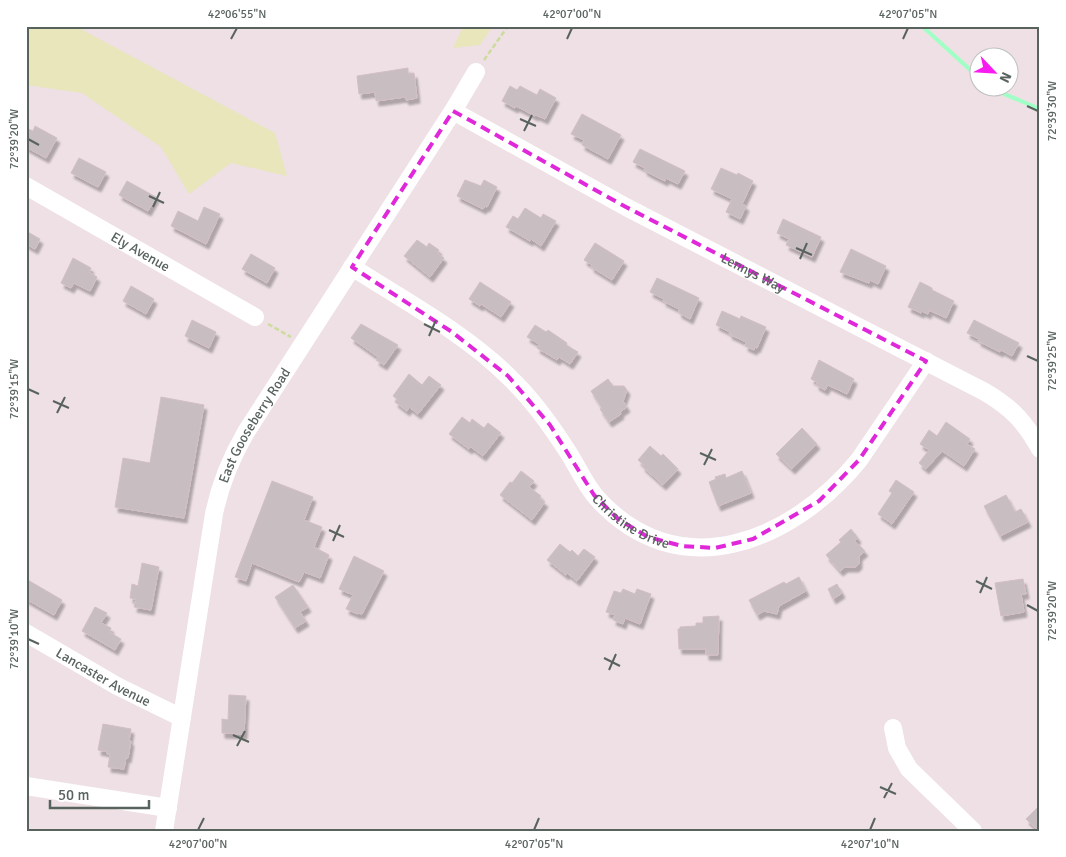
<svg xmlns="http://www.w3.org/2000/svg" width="1066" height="857" font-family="Signika,sans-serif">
<defs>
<filter id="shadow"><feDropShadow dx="3" dy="5" stdDeviation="1" flood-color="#0004"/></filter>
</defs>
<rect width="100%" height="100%" fill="#eee0e4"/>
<path fill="#e8e6ba" d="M 26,26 L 75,26 L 275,133 L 287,176 L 231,163 L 189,194 L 161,147 L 82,93 L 26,85 Z
M 463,26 L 493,26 L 480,45 L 453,48 Z"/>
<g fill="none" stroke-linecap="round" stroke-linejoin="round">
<path stroke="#9fffc5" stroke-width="4" d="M 922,26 L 978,77
M 990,88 L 1040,109"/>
</g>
<path fill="#c8bdc1" stroke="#d3bec6" filter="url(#shadow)" d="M 408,68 L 408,74 L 414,73 L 417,98 L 406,100 L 405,97 L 376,101 L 375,92 L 359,94 L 357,76 Z
M 510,86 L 517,90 L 520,86 L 537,95 L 540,89 L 556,98 L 545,119 L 536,115 L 535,116 L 516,106 L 515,108 L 502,101 Z
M 582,114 L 621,135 L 608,159 L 582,145 L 584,140 L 571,134 Z
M 35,126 L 57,138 L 46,158 L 26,147 L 26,128 L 33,131 Z
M 640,149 L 685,171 L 678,184 L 666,178 L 665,181 L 651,174 L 644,170 L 645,168 L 633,162 Z
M 79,158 L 106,172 L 98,187 L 71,173 Z
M 721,168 L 737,175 L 738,173 L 753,181 L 742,204 L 746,206 L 740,219 L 726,212 L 732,199 L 711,189 Z
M 465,180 L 481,186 L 484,180 L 497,187 L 487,207 L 485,206 L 483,209 L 457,196 Z
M 127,181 L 156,197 L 148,211 L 119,195 Z
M 204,207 L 220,214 L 206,244 L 171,226 L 178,211 L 198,221 Z
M 525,208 L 541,218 L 543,214 L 556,221 L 541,246 L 531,239 L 530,241 L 506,227 L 513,216 L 518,219 Z
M 783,219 L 821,237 L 812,257 L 786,245 L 789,239 L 777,233 Z
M 26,231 L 40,239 L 35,249 L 26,244 Z
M 417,240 L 427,247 L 429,243 L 439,250 L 437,253 L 444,258 L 430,277 L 404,256 Z
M 595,243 L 624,261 L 612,280 L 591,267 L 592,265 L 584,260 Z
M 851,249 L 886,266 L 878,284 L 870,280 L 869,283 L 840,272 Z
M 251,254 L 275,268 L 267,283 L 242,269 Z
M 73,258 L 91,268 L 89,272 L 97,277 L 90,291 L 74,283 L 71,288 L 61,283 Z
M 657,278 L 699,298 L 690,319 L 679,313 L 679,309 L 663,301 L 664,299 L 650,292 Z
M 480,282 L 511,302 L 501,317 L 481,304 L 480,306 L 469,299 Z
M 920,282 L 932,288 L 932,290 L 954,301 L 946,318 L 929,310 L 928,314 L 922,311 L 921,313 L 908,307 Z
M 131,286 L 154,299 L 146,314 L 123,301 Z
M 722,311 L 740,319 L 741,316 L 766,327 L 757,348 L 755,347 L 754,350 L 745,346 L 746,342 L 729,334 L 730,332 L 716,325 Z
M 192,320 L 216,332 L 209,348 L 185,336 Z
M 974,320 L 1019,343 L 1012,356 L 1001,350 L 1000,352 L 978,341 L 979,339 L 967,333 Z
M 361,324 L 398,345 L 384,365 L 376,360 L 378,357 L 351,338 Z
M 535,325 L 546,332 L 548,330 L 567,343 L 566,345 L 578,352 L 570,364 L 559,357 L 557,360 L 537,348 L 539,344 L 527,337 Z
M 819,360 L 854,379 L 847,394 L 828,385 L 825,390 L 816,385 L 817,382 L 811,379 Z
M 409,374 L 422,385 L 429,376 L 441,385 L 418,414 L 409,407 L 407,411 L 395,402 L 397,399 L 393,396 Z
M 608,379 L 613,386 L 624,386 L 627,390 L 623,401 L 627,407 L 620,412 L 621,414 L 609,422 L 600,409 L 602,408 L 591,391 Z
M 161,397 L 204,405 L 184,518 L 115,507 L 123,458 L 150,463 Z
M 462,417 L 470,423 L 472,419 L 484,428 L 488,423 L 501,433 L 483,456 L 471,447 L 469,449 L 449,434 Z
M 946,422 L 970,439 L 967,444 L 975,449 L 964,466 L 942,451 L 926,469 L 919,463 L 929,450 L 920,444 L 929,430 L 937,436 Z
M 802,428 L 817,444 L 792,469 L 776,454 Z
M 650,446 L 661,456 L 663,454 L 678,469 L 663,485 L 642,466 L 644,465 L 638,460 Z
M 521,471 L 534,481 L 529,487 L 541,496 L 539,498 L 545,502 L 532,520 L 500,495 L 510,482 L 512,483 Z
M 742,471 L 751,493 L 718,506 L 709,482 L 716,479 L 715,477 L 725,474 L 726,478 Z
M 896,480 L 914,492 L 892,524 L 878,514 L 892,493 L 889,491 Z
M 272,481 L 313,497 L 304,520 L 322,527 L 314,547 L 329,555 L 320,578 L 304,572 L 299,582 L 252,563 L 246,581 L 235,577 Z
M 1006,495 L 1015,512 L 1021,509 L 1028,522 L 1000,536 L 984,506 Z
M 851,529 L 858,538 L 855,541 L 865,551 L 859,556 L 859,564 L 856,567 L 845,567 L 840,571 L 826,555 L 841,542 L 839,540 Z
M 560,544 L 570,552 L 572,550 L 578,556 L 584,549 L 595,557 L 577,581 L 567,573 L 566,575 L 547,560 Z
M 354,556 L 384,571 L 362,614 L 358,613 L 358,614 L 346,609 L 353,595 L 339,589 Z
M 142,563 L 159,567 L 151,610 L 134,607 L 136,599 L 130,598 L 132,584 L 138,586 Z
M 799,577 L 806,591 L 779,606 L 777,614 L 764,611 L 757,615 L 749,600 L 784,582 L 786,584 Z
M 26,579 L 62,600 L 54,615 L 26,599 Z
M 1023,579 L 1026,594 L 1021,594 L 1024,612 L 1001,616 L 995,583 Z
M 837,584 L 842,593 L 833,599 L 828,589 Z
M 293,585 L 308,607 L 300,612 L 306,621 L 295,628 L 275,597 Z
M 623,589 L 635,594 L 637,589 L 651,594 L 640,624 L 625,618 L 623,624 L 613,620 L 615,615 L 606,612 L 614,591 L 621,593 Z
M 95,607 L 107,613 L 101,623 L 111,628 L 109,632 L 121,639 L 115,650 L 82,631 Z
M 719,616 L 718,655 L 706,655 L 706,649 L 679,649 L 678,629 L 680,629 L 680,627 L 696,626 L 696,623 L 703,623 L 703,617 Z
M 229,695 L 246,696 L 244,734 L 222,733 L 222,719 L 228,720 Z
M 103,724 L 131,729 L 129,741 L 131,741 L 128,758 L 126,757 L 124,769 L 108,767 L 110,755 L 107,754 L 108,752 L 98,750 Z
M 1040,805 L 1040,831 L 1039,831 L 1026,819 Z"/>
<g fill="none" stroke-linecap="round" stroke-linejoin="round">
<path stroke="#cddb9c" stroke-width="2.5" stroke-dasharray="5 2.5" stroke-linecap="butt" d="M 484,60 L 508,26
M 268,324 L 291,337"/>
<g stroke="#fff" stroke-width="18">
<path id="s1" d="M 453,111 L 626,207 L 985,392 C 1012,408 1025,422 1040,449"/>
<path id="s2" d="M 26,186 L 255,317"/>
<path id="s3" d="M 352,267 C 403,300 468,335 510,378 C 532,399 550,424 566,449 C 577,465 584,483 596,497 C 678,589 792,542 859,460 L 926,361"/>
<path id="s4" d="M 26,633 L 117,686 L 182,718"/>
<path d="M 893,728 L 897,748 L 909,769 L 973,831"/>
<path d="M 26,786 L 168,808"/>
<path id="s5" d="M 164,831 L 214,514 C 220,484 231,458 246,432 L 453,111 L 476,72"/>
</g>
</g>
<path fill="none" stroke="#e027da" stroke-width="4" stroke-dasharray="10 6" stroke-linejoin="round" d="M 453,111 L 626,207 L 926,361 L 859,460 L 819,501 L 753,539 L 715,548 L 682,546 L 648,537 L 618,519 L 594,495 L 550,425 L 508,376 L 452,332 L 352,267 Z"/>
<path fill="none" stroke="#59635e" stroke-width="2" d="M 231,39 L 237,28M 567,39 L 572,28M 903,39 L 908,28M 1027,106 L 1038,111M 520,119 L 536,126M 524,131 L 532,115M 28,139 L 39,145M 149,196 L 164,203M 153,207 L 160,192M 796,248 L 812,255M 800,259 L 807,243M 424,324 L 440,332M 429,336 L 436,320M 1027,356 L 1038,361M 28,389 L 39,394M 53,401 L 69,408M 57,413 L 65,397M 700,453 L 716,460M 704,465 L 712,449M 329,530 L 344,537M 333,541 L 340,525M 976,581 L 992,589M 980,593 L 987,577M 1027,605 L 1038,611M 28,639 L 39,644M 604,658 L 620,666M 609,670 L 616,654M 233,735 L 249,742M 237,746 L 245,731M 880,787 L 896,794M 884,798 L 892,783M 198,830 L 204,818M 534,830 L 539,818M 870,830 L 875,818"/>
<g text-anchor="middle" stroke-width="4" stroke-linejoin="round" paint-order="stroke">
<g font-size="14" fill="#59635e" stroke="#fff">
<text dy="5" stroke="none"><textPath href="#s2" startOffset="132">Ely Avenue</textPath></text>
<text dy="5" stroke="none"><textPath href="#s1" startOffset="341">Lennys Way</textPath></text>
<text dy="5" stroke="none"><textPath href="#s5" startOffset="419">East Gooseberry Road</textPath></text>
<text dy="5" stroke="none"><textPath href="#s3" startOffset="384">Christine Drive</textPath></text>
<text dy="5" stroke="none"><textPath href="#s4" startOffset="89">Lancaster Avenue</textPath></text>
</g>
</g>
<rect width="1066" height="857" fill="none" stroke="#ffffff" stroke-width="55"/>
<g transform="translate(994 72) rotate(115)"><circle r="24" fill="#ffffff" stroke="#bdc1bf"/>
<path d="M0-4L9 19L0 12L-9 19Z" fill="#f81cf0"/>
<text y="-8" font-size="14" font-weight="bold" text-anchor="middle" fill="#59635e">N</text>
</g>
<path d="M50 800v8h99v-8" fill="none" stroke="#59635e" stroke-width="2.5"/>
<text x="58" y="800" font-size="15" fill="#59635e" stroke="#ffffff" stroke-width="4" paint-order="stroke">50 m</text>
<rect x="28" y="28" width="1010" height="802" fill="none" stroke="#59635e" stroke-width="2"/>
<g font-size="12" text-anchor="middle" fill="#59635e">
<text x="237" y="18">42°06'55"N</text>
<text x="572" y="18">42°07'00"N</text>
<text x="908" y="18">42°07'05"N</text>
<text transform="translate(1052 111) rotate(-90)" y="4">72°39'30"W</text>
<text transform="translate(14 139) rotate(-90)" y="4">72°39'20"W</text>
<text transform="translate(1052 361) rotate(-90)" y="4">72°39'25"W</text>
<text transform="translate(14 389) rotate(-90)" y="4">72°39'15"W</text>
<text transform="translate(1052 611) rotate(-90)" y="4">72°39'20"W</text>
<text transform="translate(14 639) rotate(-90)" y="4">72°39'10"W</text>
<text x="198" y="848">42°07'00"N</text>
<text x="534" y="848">42°07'05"N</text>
<text x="870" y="848">42°07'10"N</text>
</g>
</svg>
